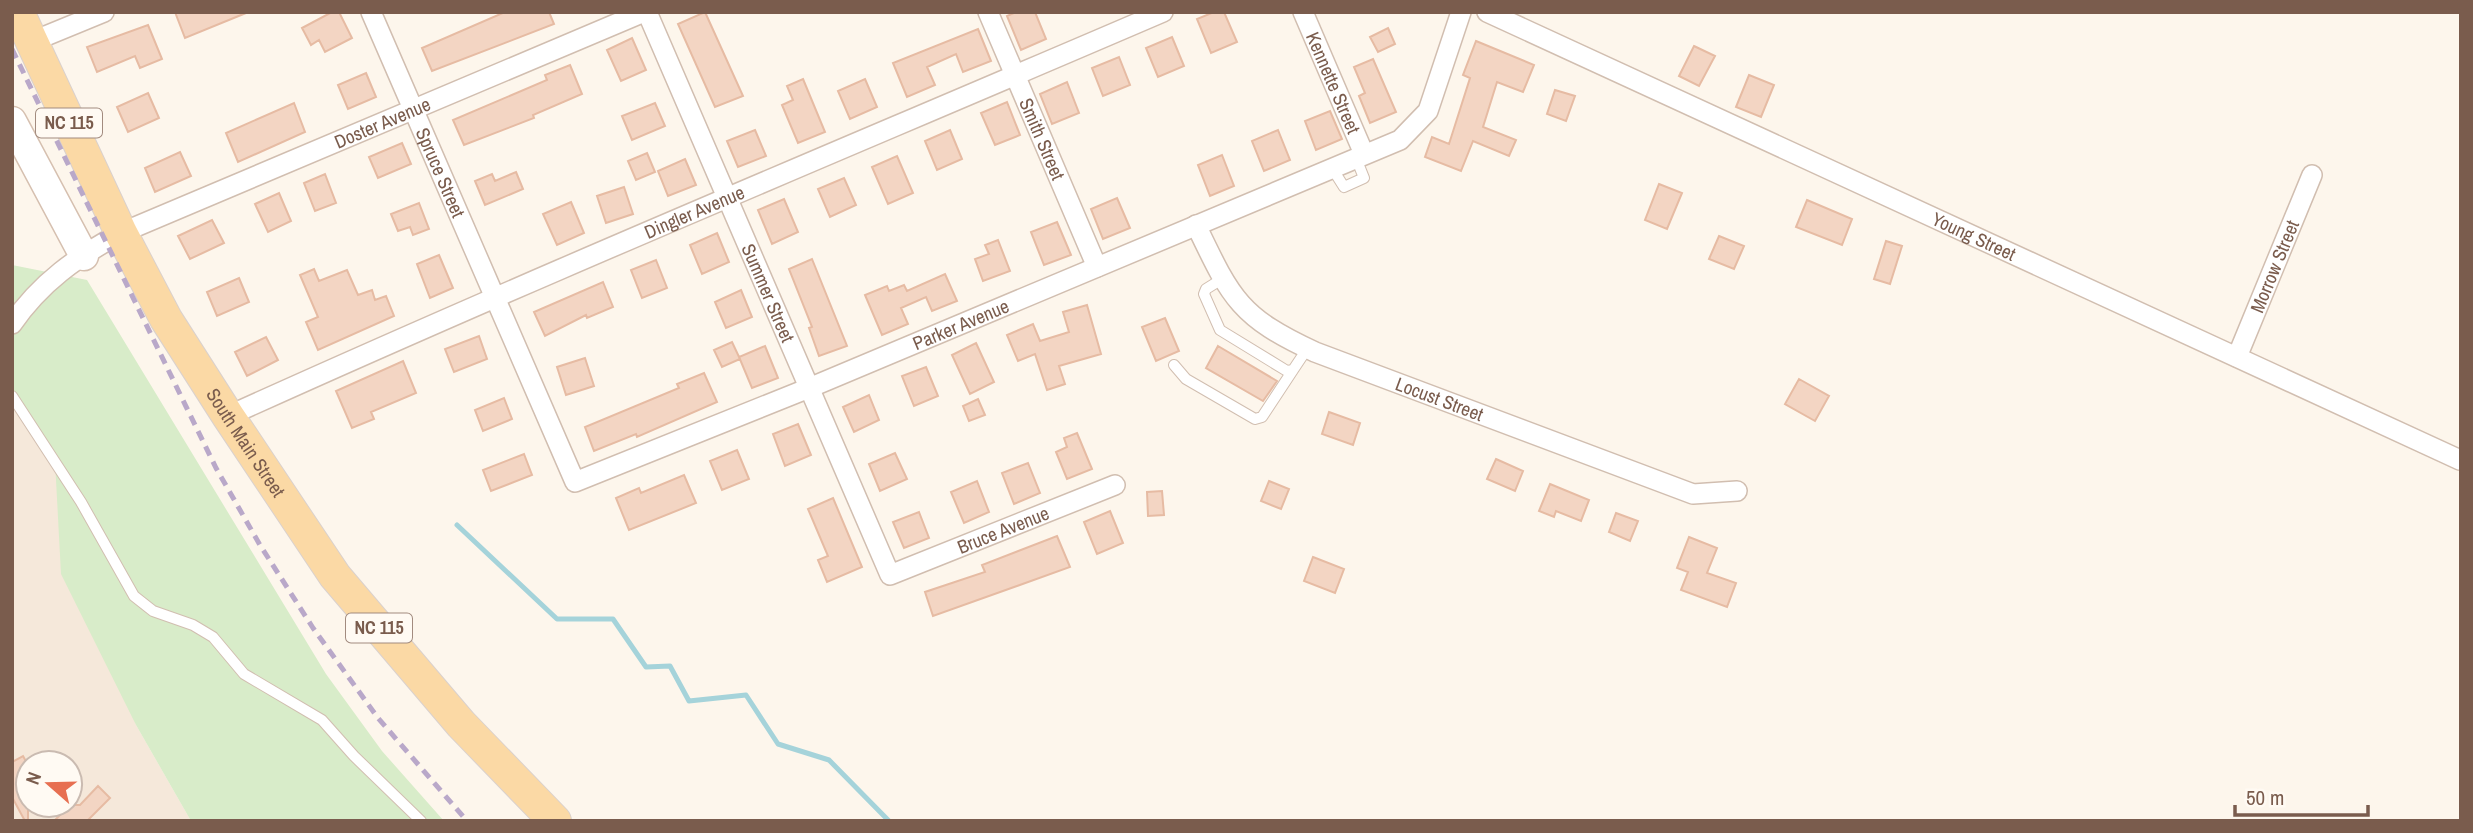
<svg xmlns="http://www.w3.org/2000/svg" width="2473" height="833" font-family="'Archivo Narrow',sans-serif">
<rect width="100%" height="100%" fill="#fdf6ec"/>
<path fill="#f5e8da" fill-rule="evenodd" d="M 12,402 L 38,410 L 136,725 L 191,821 L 12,821 ZM 28,763 L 70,763 L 70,805 L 28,805 Z"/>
<path fill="#d8ecc9" d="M 12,265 L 87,280 L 326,674 L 382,751 L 444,821 L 191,821 L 136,725 L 61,574 L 55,461 L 12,402 Z"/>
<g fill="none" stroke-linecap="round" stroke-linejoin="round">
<path stroke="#a5d3da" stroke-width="5" d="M 457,525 L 557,619 L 613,619 L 646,667 L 670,666 L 689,701 L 746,695 L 778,744 L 829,760 L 889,821"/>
</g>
<path fill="#f3d5c3" stroke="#e6bba3" stroke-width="2" d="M 175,12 L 246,12 L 246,13 L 185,38 Z
M 332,12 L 339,12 L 352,38 L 325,52 L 319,40 L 311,45 L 302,28 Z
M 505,12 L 549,12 L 554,24 L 432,71 L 422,48 Z
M 705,12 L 743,96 L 715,107 L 678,24 Z
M 1016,12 L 1035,12 L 1046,39 L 1021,50 L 1007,16 Z
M 1214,12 L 1224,12 L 1237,42 L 1211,53 L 1197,19 Z
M 148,25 L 162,59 L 140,68 L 135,56 L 97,72 L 87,47 Z
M 1388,28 L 1395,44 L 1378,52 L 1370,37 Z
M 978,29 L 991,61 L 963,72 L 956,54 L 927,67 L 935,85 L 907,97 L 893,63 Z
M 1172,37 L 1184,66 L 1158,77 L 1146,48 Z
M 632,38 L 646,70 L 621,81 L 607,50 Z
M 1476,41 L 1534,65 L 1523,92 L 1497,82 L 1483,127 L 1516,140 L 1509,156 L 1473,141 L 1461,171 L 1425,157 L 1432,137 L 1449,144 L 1470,78 L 1463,75 Z
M 1694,46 L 1715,56 L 1699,86 L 1679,76 Z
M 1119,57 L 1130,85 L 1103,96 L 1092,68 Z
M 1373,59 L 1396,112 L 1370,123 L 1359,96 L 1365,93 L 1354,67 Z
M 570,65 L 582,94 L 533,115 L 534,118 L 464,145 L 453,120 L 547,80 L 545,75 Z
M 366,73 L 376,97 L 348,109 L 338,85 Z
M 1749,75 L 1774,85 L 1761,117 L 1736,107 Z
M 803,79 L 825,132 L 798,143 L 782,105 L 793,100 L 787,86 Z
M 865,79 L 877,107 L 850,119 L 838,91 Z
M 1067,82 L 1079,113 L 1052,124 L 1040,94 Z
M 1555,90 L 1575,96 L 1566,121 L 1547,114 Z
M 148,93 L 159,118 L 128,132 L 117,107 Z
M 1007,102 L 1020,135 L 995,145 L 981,113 Z
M 294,103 L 305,132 L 238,162 L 226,133 Z
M 655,103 L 665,126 L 632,140 L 622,116 Z
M 1330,111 L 1342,139 L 1316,150 L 1305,121 Z
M 755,130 L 766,156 L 738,167 L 727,141 Z
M 950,130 L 962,159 L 937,170 L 925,141 Z
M 1278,130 L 1290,160 L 1264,171 L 1252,141 Z
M 402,143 L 411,164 L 378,178 L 369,157 Z
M 180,152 L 191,176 L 155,192 L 145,168 Z
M 647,153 L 655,172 L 636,180 L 628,161 Z
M 1222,155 L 1234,186 L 1210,196 L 1198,165 Z
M 897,156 L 913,193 L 888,204 L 872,167 Z
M 685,159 L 696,185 L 668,196 L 658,171 Z
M 516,172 L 523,189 L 485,205 L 475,181 L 492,174 L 495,181 Z
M 325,174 L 336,203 L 315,211 L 304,183 Z
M 844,178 L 856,205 L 830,217 L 818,189 Z
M 1659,184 L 1682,193 L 1667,229 L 1645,220 Z
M 624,187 L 633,214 L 606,223 L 597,196 Z
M 279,193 L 291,221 L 268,232 L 255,204 Z
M 1117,198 L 1130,228 L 1103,239 L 1091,209 Z
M 784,199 L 798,232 L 772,244 L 758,210 Z
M 1807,200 L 1852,219 L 1842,245 L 1796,227 Z
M 571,202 L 584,233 L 557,245 L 543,214 Z
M 419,203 L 429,229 L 413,235 L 410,227 L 398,231 L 391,214 Z
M 212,220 L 224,243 L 190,259 L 178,236 Z
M 1057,222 L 1071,255 L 1044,265 L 1031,232 Z
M 717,233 L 729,262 L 702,274 L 690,245 Z
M 1719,236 L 1744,246 L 1734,269 L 1709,259 Z
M 998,240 L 1010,271 L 983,281 L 975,259 L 989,254 L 985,245 Z
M 1886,241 L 1902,246 L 1890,284 L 1874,279 Z
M 439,255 L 453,288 L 430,298 L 417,264 Z
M 812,259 L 847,346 L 819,356 L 809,328 L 812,327 L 789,269 Z
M 656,260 L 667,288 L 642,298 L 631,270 Z
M 314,269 L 319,281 L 347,270 L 358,295 L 372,290 L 375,300 L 386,296 L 394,316 L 318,350 L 306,322 L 318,317 L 300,275 Z
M 945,274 L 957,301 L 932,311 L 926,297 L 901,308 L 908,324 L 882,335 L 865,295 L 887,286 L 889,291 L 904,285 L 907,291 Z
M 239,278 L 249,302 L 217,316 L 207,292 Z
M 603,282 L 613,307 L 587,318 L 586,315 L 545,336 L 534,312 Z
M 741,290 L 752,317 L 726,328 L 715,302 Z
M 1087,305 L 1101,354 L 1059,366 L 1065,384 L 1047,390 L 1035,354 L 1018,361 L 1007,335 L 1033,324 L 1040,341 L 1069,332 L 1063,312 Z
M 1165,318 L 1179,351 L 1156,361 L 1142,327 Z
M 479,336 L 487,359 L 454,372 L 445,349 Z
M 266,337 L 278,360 L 247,376 L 235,352 Z
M 732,342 L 740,359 L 722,367 L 714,350 Z
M 976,343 L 994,382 L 970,394 L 952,355 Z
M 765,346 L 778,378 L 752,388 L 739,357 Z
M 1218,346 L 1277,381 L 1263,401 L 1206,368 Z
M 585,358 L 594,386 L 566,395 L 557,367 Z
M 403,361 L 416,393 L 371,412 L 374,419 L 352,428 L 336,391 Z
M 926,367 L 938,396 L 914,406 L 902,376 Z
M 704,373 L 717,402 L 637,437 L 636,434 L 594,451 L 585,427 L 679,388 L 677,384 Z
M 1799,379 L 1829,396 L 1815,421 L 1785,404 Z
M 869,395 L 879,420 L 854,432 L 843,407 Z
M 504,398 L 512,419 L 483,431 L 475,410 Z
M 978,399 L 985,415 L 969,421 L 963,406 Z
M 1329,412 L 1360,423 L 1353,445 L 1322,434 Z
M 798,424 L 811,455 L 785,466 L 773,434 Z
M 1077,433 L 1092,469 L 1067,479 L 1056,452 L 1067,447 L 1064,438 Z
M 737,450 L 749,479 L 722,490 L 710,461 Z
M 895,453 L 907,479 L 880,491 L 869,464 Z
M 524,454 L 532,475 L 491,491 L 483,470 Z
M 1496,459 L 1523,471 L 1515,491 L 1487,479 Z
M 1028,463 L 1040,493 L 1014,504 L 1002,473 Z
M 684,475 L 696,503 L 629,530 L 616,498 L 639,488 L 641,493 Z
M 977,481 L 989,512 L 964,523 L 951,492 Z
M 1269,481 L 1289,489 L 1281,509 L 1261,501 Z
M 1550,484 L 1589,500 L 1581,521 L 1556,511 L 1554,517 L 1539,511 Z
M 1162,491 L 1164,515 L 1148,516 L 1147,492 Z
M 833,498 L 862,567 L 827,582 L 818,560 L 828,556 L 808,509 Z
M 1110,511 L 1123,543 L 1097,554 L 1084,522 Z
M 919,512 L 929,538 L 904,548 L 893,522 Z
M 1616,513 L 1638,521 L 1630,541 L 1609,532 Z
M 1057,536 L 1070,567 L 933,616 L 925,592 L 985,572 L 982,565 Z
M 1689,537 L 1717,548 L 1707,573 L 1736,583 L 1727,607 L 1681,590 L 1688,572 L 1677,568 Z
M 1313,557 L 1344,569 L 1335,593 L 1304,581 Z
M 23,756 L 28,765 L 28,821 L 25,821 L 12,797 L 12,762 Z
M 98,786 L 110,798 L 87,821 L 54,821 L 70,805 L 80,805 Z"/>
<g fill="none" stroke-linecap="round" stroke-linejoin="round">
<defs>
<path id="lane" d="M 1332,168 L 1344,187 L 1364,178 L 1356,158
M 1222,279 L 1206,289 L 1204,294 L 1220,330 L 1287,371 L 1293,370 L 1307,349
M 1174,365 L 1186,379 L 1255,419 L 1262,417 L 1293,370
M 12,396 L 81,502 L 134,596 L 153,611 L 193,625 L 213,637 L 244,674 L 322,720 L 354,756 L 421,821"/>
<g id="street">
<path id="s1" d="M 371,12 L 575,482 L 809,388 L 1400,140 L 1428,111 L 1461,12"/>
<path id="s2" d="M 647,12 L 890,575 L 1115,485"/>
<path id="s3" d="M 988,12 L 1097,267"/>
<path id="s4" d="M 1303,12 L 1364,154"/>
<path id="s5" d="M 1487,12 L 2460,460"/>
<path d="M 31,42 L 104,12"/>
<path id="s6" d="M 1196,225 C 1231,298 1239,317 1315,352 L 1693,494 L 1737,491"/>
<path id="s7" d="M 12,324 C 41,282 77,257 121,233 L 644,12"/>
<path id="s8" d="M 2237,357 L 2312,175"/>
<path id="s9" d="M 228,416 C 537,276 851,146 1163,12"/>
</g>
<path id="secondary" d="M 12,121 L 84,256"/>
<g id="primary">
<path id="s10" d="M 18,12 L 121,233 L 166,319 L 228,416 L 335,576 L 461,724 L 555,821"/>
</g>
</defs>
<use href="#lane" stroke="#d1beb0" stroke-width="12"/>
<use href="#street" stroke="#d1beb0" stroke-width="22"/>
<use href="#secondary" stroke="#d6c0b0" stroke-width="31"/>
<use href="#primary" stroke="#dad1cd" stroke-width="34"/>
<use href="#lane" stroke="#fff" stroke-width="10"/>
<use href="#street" stroke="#fff" stroke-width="19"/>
<use href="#secondary" stroke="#fff" stroke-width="28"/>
<use href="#primary" stroke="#fbd9a5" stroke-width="32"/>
<path stroke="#b9a8c9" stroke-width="5" stroke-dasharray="10 7" stroke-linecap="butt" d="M 12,49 L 216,468 L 260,545 L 313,628 L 378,718 L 467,821"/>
</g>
<g text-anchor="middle" stroke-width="7" stroke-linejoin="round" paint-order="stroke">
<g fill="#fffaf3" stroke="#a28b7f" stroke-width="2">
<rect x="36" y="108.5" width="66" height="29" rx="5"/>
<rect x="346" y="613.5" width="66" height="29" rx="5"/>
</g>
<g font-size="18" font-weight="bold" fill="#7a5c4d">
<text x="69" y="129">NC 115</text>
<text x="379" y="634">NC 115</text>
</g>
<g font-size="19" fill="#7a5c4d" stroke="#fffaf3">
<text dy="7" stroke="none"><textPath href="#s4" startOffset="77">Kennette Street</textPath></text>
<text dy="7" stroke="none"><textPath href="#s7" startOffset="427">Doster Avenue</textPath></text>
<text dy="7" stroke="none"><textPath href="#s3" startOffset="138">Smith Street</textPath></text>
<text dy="7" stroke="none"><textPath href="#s1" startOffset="175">Spruce Street</textPath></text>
<text dy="7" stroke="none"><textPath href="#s9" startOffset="509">Dingler Avenue</textPath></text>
<text dy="7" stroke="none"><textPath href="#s5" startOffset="536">Young Street</textPath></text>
<text dy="7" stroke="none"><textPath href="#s8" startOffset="98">Morrow Street</textPath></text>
<text dy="7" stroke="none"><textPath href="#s2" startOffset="306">Summer Street</textPath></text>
<text dy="7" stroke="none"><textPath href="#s1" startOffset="929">Parker Avenue</textPath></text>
<text dy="7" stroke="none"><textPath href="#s6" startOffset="313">Locust Street</textPath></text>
<text dy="7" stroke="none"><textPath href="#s10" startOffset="488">South Main Street</textPath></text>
<text dy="7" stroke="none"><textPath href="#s2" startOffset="735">Bruce Avenue</textPath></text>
</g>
</g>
<rect width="2473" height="833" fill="none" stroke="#7a5c4d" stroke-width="28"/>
<g transform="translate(49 784) rotate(290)"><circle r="33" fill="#fffaf3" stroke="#cabbb1" stroke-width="2"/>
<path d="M0-5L12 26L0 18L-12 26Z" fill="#e76f51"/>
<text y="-10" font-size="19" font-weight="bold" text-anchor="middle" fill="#7a5c4d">N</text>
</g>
<path d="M2235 805v10h133v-10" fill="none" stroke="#7a5c4d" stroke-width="3.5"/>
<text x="2246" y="805" font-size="21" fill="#7a5c4d" stroke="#fffaf3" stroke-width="5" paint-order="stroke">50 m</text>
</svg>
